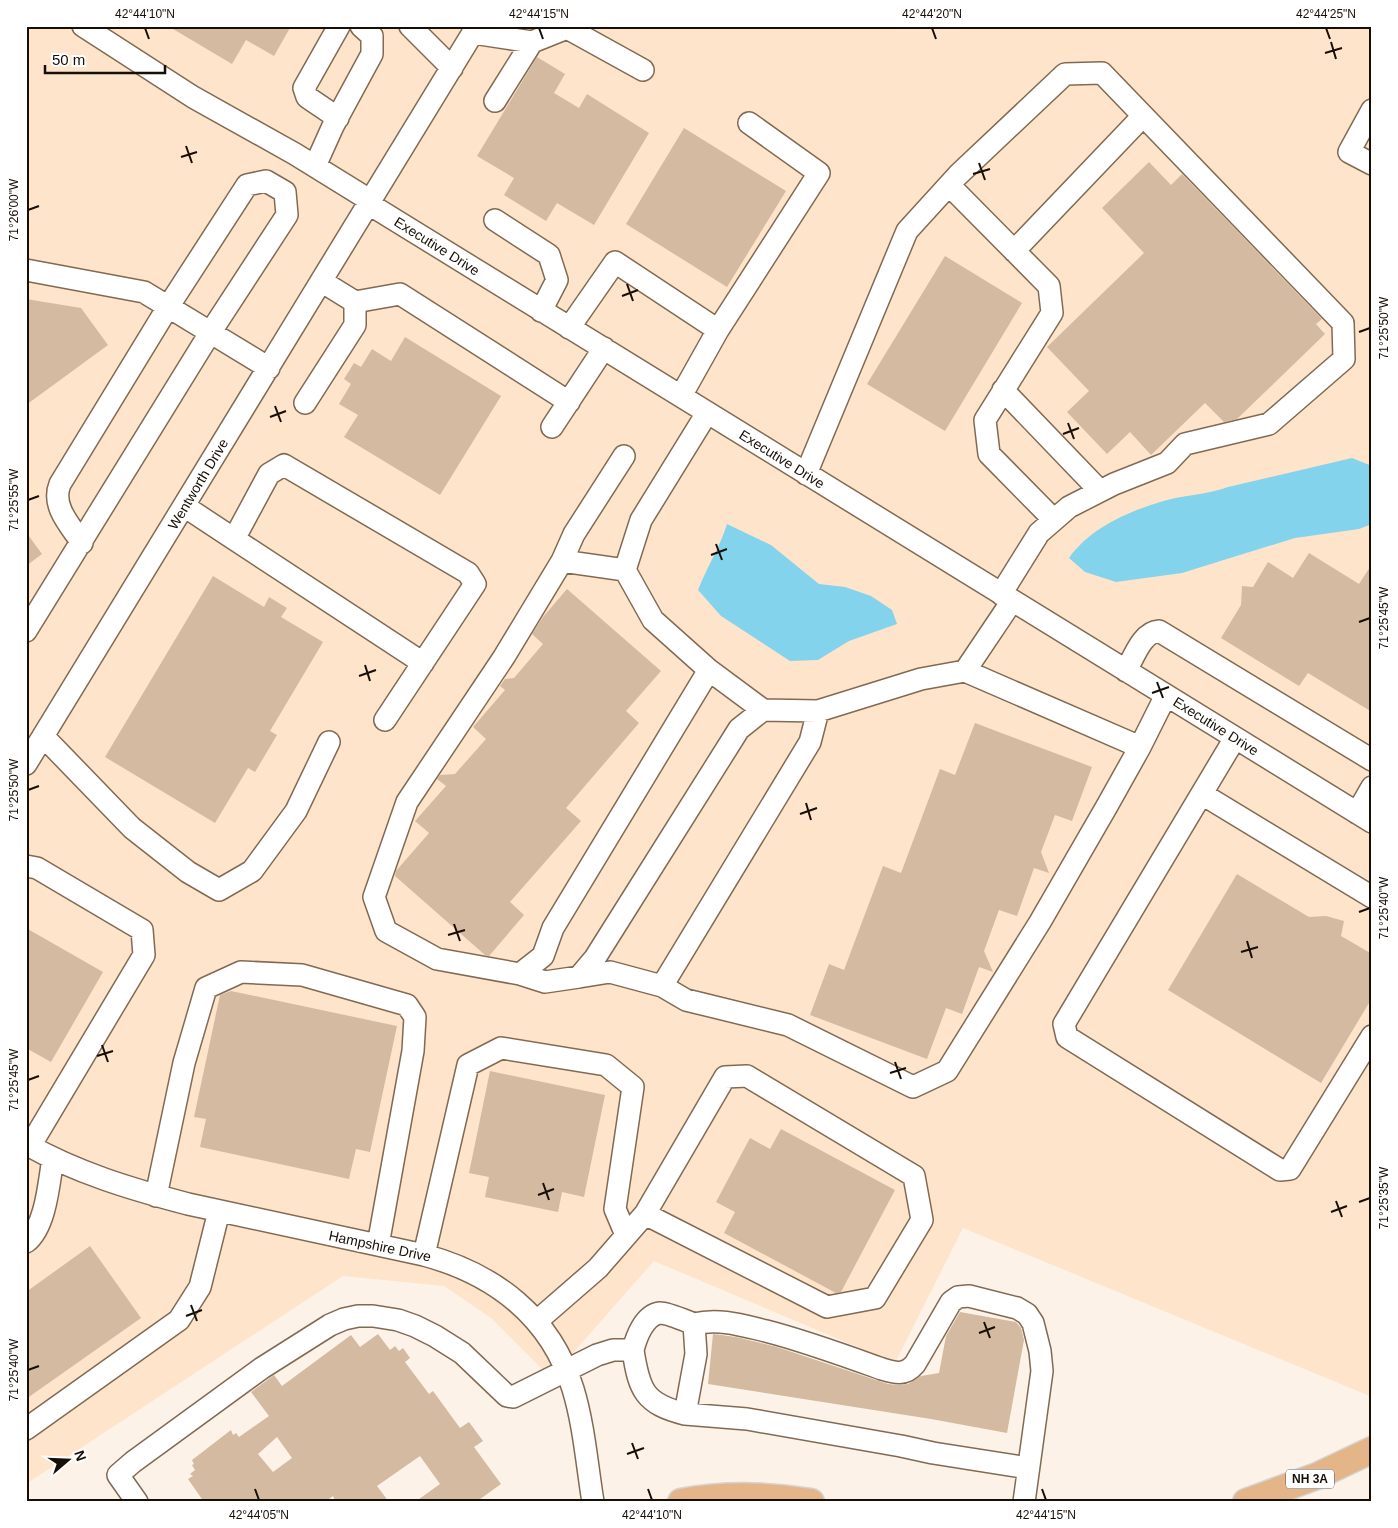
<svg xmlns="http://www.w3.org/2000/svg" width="1398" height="1528" font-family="Helvetica,sans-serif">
<rect width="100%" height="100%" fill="#fdf2e8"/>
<path fill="#fee4cb" d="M 26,26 L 1372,26 L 1372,1397 L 963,1228 L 895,1363 L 654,1261 L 551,1378 L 491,1318 L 444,1286 L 343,1276 L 26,1484 Z"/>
<path fill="#84d3ec" d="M 1352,458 L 1372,466 L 1372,524 L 1359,529 L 1295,538 L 1182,573 L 1116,582 L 1085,572 L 1069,558 C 1089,529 1127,512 1160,502 C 1182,495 1206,495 1228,487 Z
M 727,524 L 771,545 L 819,584 L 845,587 L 871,596 L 892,610 L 897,624 L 849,641 L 818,660 L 790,661 L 721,616 L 698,590 C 707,567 720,547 727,524 Z"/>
<path fill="#d3baa1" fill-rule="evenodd" d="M 168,26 L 291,26 L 274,56 L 246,40 L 232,64 Z
M 537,57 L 565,74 L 554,93 L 579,108 L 587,94 L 649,133 L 594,225 L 557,203 L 546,221 L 504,195 L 514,178 L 477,156 Z
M 684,128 L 786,191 L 727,287 L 626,224 Z
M 1149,162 L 1171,185 L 1182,174 L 1322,319 L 1316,324 L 1325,334 L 1237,419 L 1224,422 L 1205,403 L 1151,455 L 1130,432 L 1107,454 L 1067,412 L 1089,391 L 1047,347 L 1144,253 L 1102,208 Z
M 945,256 L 1022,303 L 945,431 L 867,384 Z
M 26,299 L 81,308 L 108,345 L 26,405 Z
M 405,337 L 501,396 L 440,495 L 344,437 L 358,415 L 339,404 L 351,384 L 344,379 L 354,363 L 361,367 L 372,349 L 391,361 Z
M 26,532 L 42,554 L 26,566 Z
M 1309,553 L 1359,584 L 1372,564 L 1372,712 L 1308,673 L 1299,686 L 1221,638 L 1241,605 L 1242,586 L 1253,587 L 1268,562 L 1293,578 Z
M 213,576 L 264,607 L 269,597 L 287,608 L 281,617 L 323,642 L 270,731 L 277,735 L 255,772 L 248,768 L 215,823 L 105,757 Z
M 567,589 L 661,671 L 626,711 L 639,723 L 566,808 L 581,821 L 510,902 L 524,915 L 489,956 L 485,955 L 395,876 L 396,871 L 429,833 L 415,821 L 446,786 L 437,779 L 440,775 L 455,774 L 486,739 L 473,727 L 505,690 L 500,686 L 505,679 L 514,678 L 543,644 L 532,634 L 543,617 Z
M 975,723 L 1092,767 L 1072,821 L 1055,815 L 1041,852 L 1049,873 L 1034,868 L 1017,916 L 999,910 L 984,951 L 993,972 L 979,967 L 962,1014 L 946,1008 L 927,1059 L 810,1015 L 829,964 L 844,970 L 883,866 L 901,873 L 940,769 L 955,775 Z
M 1237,874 L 1309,917 L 1326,916 L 1344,921 L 1341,936 L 1372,954 L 1372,998 L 1321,1083 L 1168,990 Z
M 26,928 L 103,972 L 51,1062 L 26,1048 Z
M 231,991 L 397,1026 L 370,1152 L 356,1149 L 349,1179 L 200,1147 L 206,1119 L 194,1117 L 220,995 Z
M 490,1071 L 605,1095 L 584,1197 L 562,1192 L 558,1212 L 485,1197 L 489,1177 L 469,1173 Z
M 781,1129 L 895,1190 L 841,1292 L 836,1293 L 724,1233 L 735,1212 L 716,1202 L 750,1138 L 770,1149 Z
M 90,1246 L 141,1318 L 26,1399 L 26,1292 Z
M 960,1312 L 1016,1322 L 1021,1328 L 1024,1340 L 1007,1433 L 931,1419 L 708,1384 L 713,1334 L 736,1337 L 777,1347 L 888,1384 L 899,1385 L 908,1384 L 921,1376 L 939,1373 L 946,1336 Z
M 378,1334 L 390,1350 L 395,1346 L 399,1351 L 403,1348 L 410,1358 L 405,1362 L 429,1394 L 433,1391 L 460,1428 L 469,1422 L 483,1441 L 474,1447 L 501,1484 L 476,1502 L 415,1502 L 440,1484 L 420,1456 L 377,1486 L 389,1502 L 336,1502 L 333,1496 L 325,1502 L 204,1502 L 188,1479 L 193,1476 L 190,1474 L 195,1470 L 192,1465 L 194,1464 L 192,1460 L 231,1430 L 233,1435 L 236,1433 L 239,1437 L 269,1416 L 251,1392 L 274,1375 L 282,1386 L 351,1335 L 360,1347 ZM 277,1437 L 292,1458 L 273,1472 L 258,1454 Z"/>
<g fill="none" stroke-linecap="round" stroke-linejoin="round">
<defs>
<path id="minor" d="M 83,26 L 193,97 L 295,154 L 371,201
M 410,26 L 452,68
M 473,33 L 532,42 L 567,28 L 643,70
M 495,101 L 532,42
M 1372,110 L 1349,152 L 1372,164
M 338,118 L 307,97 L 304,88 L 339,26
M 315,166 L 333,126 L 372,54 L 372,36 L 361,26
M 949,185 L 1049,286 L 1052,313 L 985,420 L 989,454 L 1054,520
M 369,204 L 1372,822
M 495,220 L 549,255 L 557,280 L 541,311
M 1014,251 L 1143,116
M 26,270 L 144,292 L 269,368
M 355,302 L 400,294 L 569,402
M 569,328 L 615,262 L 718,330 L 681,396
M 718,330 L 819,173 L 749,123
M 1003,390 L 1100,491
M 305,403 L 355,325 L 355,302 L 321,281
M 552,427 L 604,348
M 624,456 L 574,534 L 562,561 L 504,657 L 407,802 L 374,897 L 386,931 L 437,959 L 520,974 L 543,956 L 553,928 L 709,670 L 653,620 L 625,570 L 641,520 L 707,413
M 806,474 L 907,231 L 958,175 L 1065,74 L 1102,73 L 1343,323 L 1344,359 L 1269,424 L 1185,444 L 1167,463 L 1114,484 L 1069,507 L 1039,533 L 1001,594
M 184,506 L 234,539 L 269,474 L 284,465 L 468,573 L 475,584 L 385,720
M 234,539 L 423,663
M 562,561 L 625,570
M 26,631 L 210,333 L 287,215 L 285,192 L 266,181 L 247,185 L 168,307 L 60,484 C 51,506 70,525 82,543
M 709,670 L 763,710
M 965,671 L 1140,747
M 1126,671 C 1134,657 1142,632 1159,631 L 1372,760
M 818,711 L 810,742 L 662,986 L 686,1000 L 788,1025 L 913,1087 L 947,1071 L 1040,922 L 1107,806 L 1140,747 L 1166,695
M 43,736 L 132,828 L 188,872 L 219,890 L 252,871 L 296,811 L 329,742
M 1235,738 L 1064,1024 L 1067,1037 L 1280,1170 L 1290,1169 L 1372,1036
M 26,764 L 477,26
M 1202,794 L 1372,897
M 1357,813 L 1372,787
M 26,866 L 37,868 L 142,930 L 144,955 L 30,1146
M 520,974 L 545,982 L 579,977 L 595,958 L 739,729 L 763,710 L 818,711 L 921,679 L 965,671 L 1012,601
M 579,977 L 610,972 L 662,986
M 26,1144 C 77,1173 131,1189 188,1204 L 424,1255 C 495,1274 551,1317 573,1389 C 584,1425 587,1465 593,1502
M 156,1196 L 184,1063 L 206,988 L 241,972 L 302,975 L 407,1005 L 415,1017 L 413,1051 L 378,1245
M 26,1242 C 46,1227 49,1182 53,1158
M 424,1255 L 468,1065 L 501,1048 L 606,1065 L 633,1087 L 615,1209 L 626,1235
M 537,1321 L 598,1268 L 645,1214 L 725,1077 L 747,1076 L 914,1176 L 922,1220 L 875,1298 L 827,1307 L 645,1214
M 694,1324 C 719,1318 741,1325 766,1331 C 805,1341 843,1355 882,1369 C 895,1373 905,1376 915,1364 L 951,1302 L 958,1297 L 969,1296 L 1017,1308 L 1027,1314 L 1033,1323 L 1040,1351 L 1042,1371 L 1024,1502
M 685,1414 L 747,1419 L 901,1446 L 933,1453 L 1028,1468
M 26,1429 L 179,1320 L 200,1287 L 219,1211
M 137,1502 L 118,1475 L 133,1462 L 262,1368 L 330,1325 L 344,1319 L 358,1316 L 373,1316 L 398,1320 L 415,1326 L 435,1336 L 462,1353 L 507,1396 L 513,1397 L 597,1355 L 613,1350 L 633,1350 C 639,1391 645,1404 685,1414 L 696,1354 L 694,1324 C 686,1321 668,1313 660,1313 C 644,1315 636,1338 633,1350"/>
<path id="major" d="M 681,1502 C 724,1494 768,1495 811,1502
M 1246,1502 L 1317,1476 L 1372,1450"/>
</defs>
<use href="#minor" stroke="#816a53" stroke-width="24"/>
<use href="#major" stroke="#d5d4d2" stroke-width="29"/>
<use href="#minor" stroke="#fff" stroke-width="21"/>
<use href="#major" stroke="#e4b589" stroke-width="26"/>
</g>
<path fill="none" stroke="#170e06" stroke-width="2" d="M 145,28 L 149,39M 539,28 L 543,39M 932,28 L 936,39M 1326,28 L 1330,39M 1331,42 L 1336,59M 1325,53 L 1342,48M 186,146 L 192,163M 181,157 L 197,152M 979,163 L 985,180M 973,174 L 990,169M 28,210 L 39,206M 627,284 L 633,301M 622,296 L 638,290M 1359,332 L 1370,328M 275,406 L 281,422M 270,417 L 286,411M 1068,423 L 1074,439M 1063,434 L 1079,428M 28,500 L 39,496M 716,544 L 722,560M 711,555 L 727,549M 1359,622 L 1370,618M 365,665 L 370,681M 359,676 L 376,670M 1157,682 L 1163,698M 1152,693 L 1169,687M 28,790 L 39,786M 806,803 L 811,820M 800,814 L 817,808M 1359,912 L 1370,908M 454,924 L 460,941M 448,935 L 465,930M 1247,941 L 1252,958M 1241,952 L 1258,947M 102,1045 L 108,1062M 97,1056 L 113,1051M 895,1062 L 901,1079M 890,1073 L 906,1068M 28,1080 L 39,1076M 543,1183 L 549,1200M 538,1195 L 554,1189M 1336,1201 L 1342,1217M 1359,1202 L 1370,1198M 1331,1212 L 1347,1206M 191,1305 L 197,1321M 186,1316 L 202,1310M 984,1322 L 990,1338M 979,1333 L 995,1327M 28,1370 L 39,1366M 632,1443 L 638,1459M 627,1454 L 644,1448M 255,1489 L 259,1500M 648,1489 L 652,1500M 1042,1489 L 1046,1500"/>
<g text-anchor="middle" stroke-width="4" stroke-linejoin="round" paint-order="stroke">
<rect fill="#fff" stroke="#5d5651" stroke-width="1" x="1286" y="1469.5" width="48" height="19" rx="4"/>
<g font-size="12" font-weight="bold" fill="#170e06">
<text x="1310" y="1483">NH 3A</text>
</g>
<g font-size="14" fill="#170e06" stroke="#fff">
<text transform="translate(437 246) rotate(32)" y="5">Executive Drive</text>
<text transform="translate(782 459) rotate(32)" y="5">Executive Drive</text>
<text transform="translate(198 484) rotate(-59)" y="5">Wentworth Drive</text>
<text transform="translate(1216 726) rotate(32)" y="5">Executive Drive</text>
<text transform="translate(380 1246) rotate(12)" y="5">Hampshire Drive</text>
</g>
</g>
<rect width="1398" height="1528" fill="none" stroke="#ffffff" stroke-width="55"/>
<g transform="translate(68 1460) rotate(71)" stroke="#ffffff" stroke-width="4" paint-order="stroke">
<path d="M0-4L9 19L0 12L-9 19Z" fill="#170e06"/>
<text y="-8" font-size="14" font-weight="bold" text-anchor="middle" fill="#170e06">N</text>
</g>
<path d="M45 65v8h120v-8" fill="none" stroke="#170e06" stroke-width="2.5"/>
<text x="52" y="65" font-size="15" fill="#170e06" stroke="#ffffff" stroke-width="4" paint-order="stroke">50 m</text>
<rect x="28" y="28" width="1342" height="1472" fill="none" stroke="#170e06" stroke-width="2"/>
<g font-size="12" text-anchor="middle" fill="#170e06">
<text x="145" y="18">42°44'10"N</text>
<text x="539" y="18">42°44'15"N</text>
<text x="932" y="18">42°44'20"N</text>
<text x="1326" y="18">42°44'25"N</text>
<text transform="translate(14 210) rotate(-90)" y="4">71°26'00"W</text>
<text transform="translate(1384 328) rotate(-90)" y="4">71°25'50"W</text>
<text transform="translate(14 500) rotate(-90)" y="4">71°25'55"W</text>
<text transform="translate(1384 618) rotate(-90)" y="4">71°25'45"W</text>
<text transform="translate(14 790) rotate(-90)" y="4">71°25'50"W</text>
<text transform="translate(1384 908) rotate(-90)" y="4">71°25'40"W</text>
<text transform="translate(14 1080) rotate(-90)" y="4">71°25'45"W</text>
<text transform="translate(1384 1198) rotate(-90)" y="4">71°25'35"W</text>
<text transform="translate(14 1370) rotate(-90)" y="4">71°25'40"W</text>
<text x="259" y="1519">42°44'05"N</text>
<text x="652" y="1519">42°44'10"N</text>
<text x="1046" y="1519">42°44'15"N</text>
</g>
</svg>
